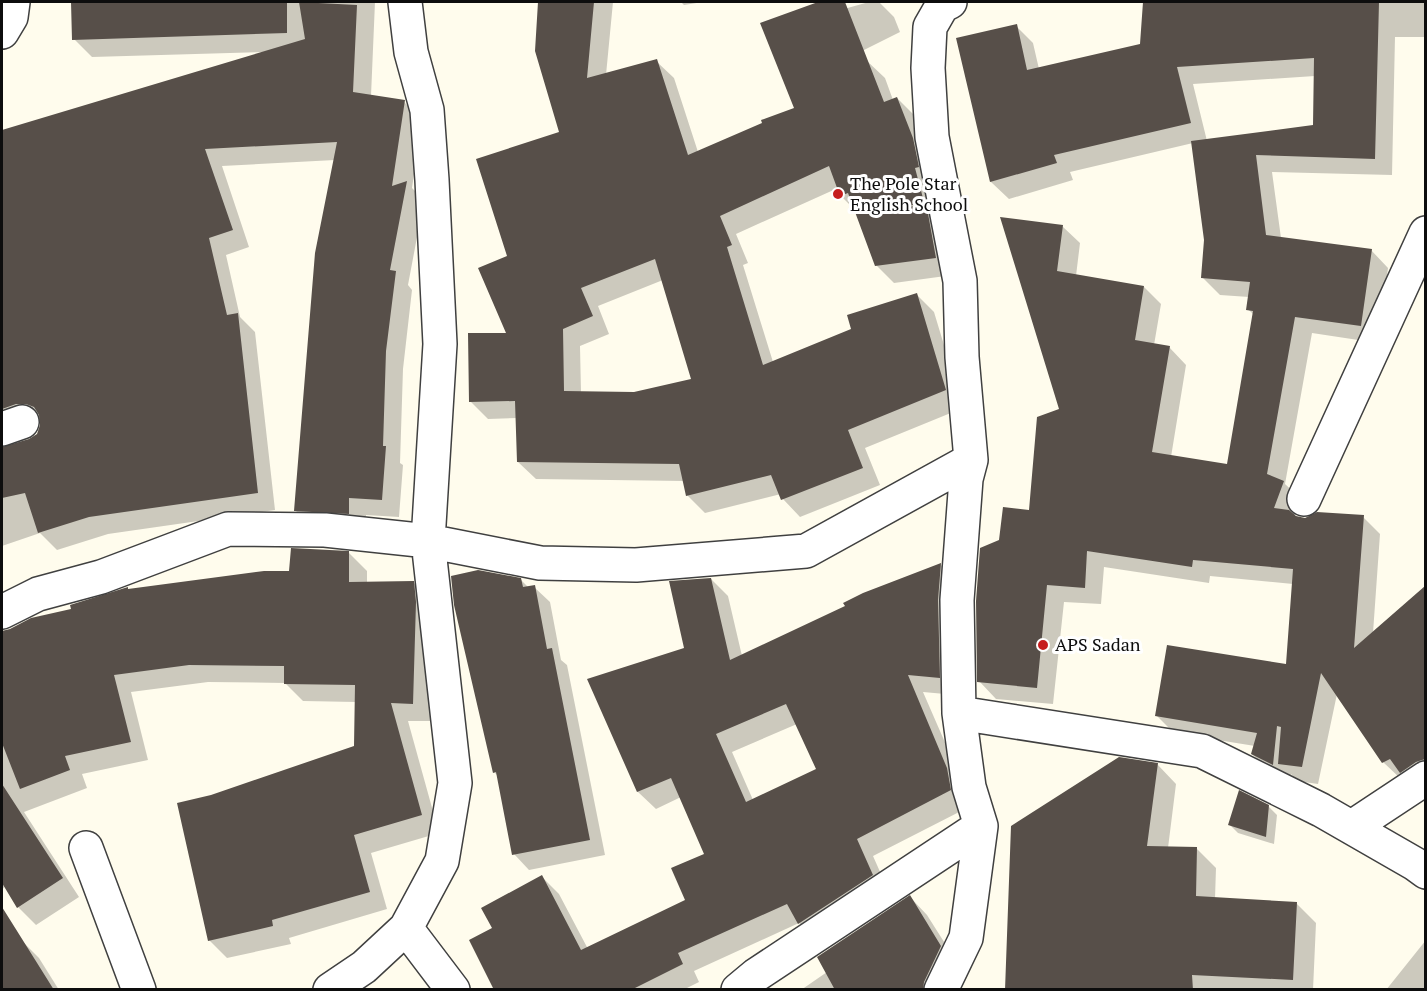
<svg xmlns="http://www.w3.org/2000/svg" width="1427" height="991" font-family="'PT Serif',serif">
<rect width="100%" height="100%" fill="#fffced"/>
<path fill="#0003" fill-rule="evenodd" d="M 72,2 L 375,2 L 371,96 L 404,102 L 422,120 L 412,188 L 424,200 L 408,285 L 412,290 L 403,369 L 400,463 L 403,465 L 399,517 L 366,515 L 366,531 L 313,528 L 295,510 L 335,160 L 222,166 L 249,247 L 226,255 L 240,317 L 255,332 L 275,510 L 108,534 L 57,550 L 40,533 L 2,546 L 2,449 L 29,441 L 38,435 L 42,421 L 35,421 L 2,442 L 2,156 L 8,153 L 2,131 L 265,52 L 92,57 L 74,39 Z
M 540,2 L 613,2 L 606,75 L 656,61 L 674,78 L 698,152 L 796,109 L 765,31 L 869,2 L 879,2 L 894,17 L 900,32 L 826,69 L 867,61 L 885,78 L 893,100 L 897,98 L 915,116 L 953,275 L 894,283 L 876,265 L 855,210 L 841,196 L 838,188 L 736,234 L 748,263 L 743,265 L 773,362 L 853,330 L 916,294 L 934,312 L 963,408 L 865,448 L 880,485 L 800,517 L 783,499 L 781,494 L 705,513 L 687,495 L 684,481 L 536,479 L 518,462 L 517,418 L 488,419 L 470,401 L 508,334 L 509,256 L 561,133 L 536,51 ZM 663,280 L 693,380 L 634,393 L 581,393 L 580,346 L 609,334 L 598,306 Z
M 681,2 L 703,2 L 684,5 Z
M 1145,2 L 1426,2 L 1426,37 L 1395,37 L 1392,175 L 1272,172 L 1281,238 L 1371,250 L 1388,268 L 1378,343 L 1312,333 L 1285,484 L 1301,499 L 1294,517 L 1305,519 L 1363,517 L 1380,534 L 1373,633 L 1426,588 L 1426,784 L 1401,779 L 1383,762 L 1337,694 L 1318,784 L 1297,781 L 1291,774 L 1290,781 L 1269,771 L 1252,754 L 1255,746 L 1174,733 L 1157,716 L 1287,666 L 1293,584 L 1210,576 L 1209,583 L 1104,567 L 1101,604 L 1064,602 L 1053,704 L 996,699 L 979,681 L 1000,541 L 1030,512 L 1061,410 L 1002,219 L 1062,226 L 1080,243 L 1076,276 L 1144,287 L 1161,304 L 1154,345 L 1169,347 L 1186,365 L 1171,457 L 1228,466 L 1254,315 L 1248,309 L 1249,297 L 1220,295 L 1203,278 L 1206,240 L 1193,143 L 1070,172 L 1073,180 L 1009,199 L 991,182 L 958,39 L 1016,26 L 1033,43 L 1039,69 L 1142,45 ZM 1315,76 L 1314,126 L 1207,141 L 1193,84 Z
M 349,553 L 367,571 L 367,584 L 413,582 L 431,600 L 433,620 L 431,721 L 408,721 L 439,833 L 371,853 L 387,909 L 289,938 L 291,944 L 227,958 L 209,940 L 212,797 L 355,747 L 356,702 L 303,701 L 285,683 L 208,682 L 131,692 L 148,760 L 82,774 L 87,788 L 24,812 L 79,897 L 36,925 L 18,907 L 5,886 L 2,890 L 2,631 L 10,630 L 73,610 L 129,590 L 290,572 Z
M 941,565 L 957,582 L 956,695 L 923,692 L 964,786 L 967,808 L 873,856 L 889,892 L 817,941 L 799,923 L 694,971 L 699,982 L 683,990 L 496,990 L 494,929 L 542,877 L 559,894 L 588,949 L 686,901 L 706,854 L 681,797 L 656,809 L 638,792 L 589,680 L 686,649 L 711,579 L 728,596 L 742,656 ZM 797,724 L 818,770 L 753,800 L 732,752 Z
M 521,580 L 529,588 L 534,587 L 550,602 L 561,660 L 567,665 L 605,855 L 529,870 L 514,854 L 498,776 L 494,772 Z
M 1157,764 L 1176,784 L 1168,848 L 1196,848 L 1216,868 L 1215,899 L 1296,903 L 1316,923 L 1313,990 L 1007,990 Z
M 1268,806 L 1277,815 L 1274,844 L 1238,833 L 1230,825 Z
M 910,897 L 927,915 L 958,964 L 946,990 L 801,990 L 827,972 Z
M 21,940 L 39,958 L 59,990 L 2,990 L 2,953 Z
M 1426,940 L 1426,990 L 1386,990 Z"/>
<path fill="#574f49" fill-rule="evenodd" d="M 71,2 L 287,2 L 287,33 L 72,40 Z
M 299,2 L 357,5 L 353,92 L 405,100 L 392,186 L 407,181 L 390,270 L 396,271 L 386,351 L 383,446 L 386,446 L 382,500 L 349,498 L 349,514 L 294,511 L 315,253 L 337,142 L 205,149 L 233,230 L 209,238 L 227,315 L 238,313 L 258,493 L 89,517 L 38,533 L 25,493 L 2,498 L 2,447 L 29,439 L 37,434 L 40,425 L 39,415 L 34,407 L 26,404 L 16,404 L 2,409 L 2,130 L 305,39 Z
M 538,2 L 594,2 L 587,78 L 657,59 L 688,155 L 762,123 L 761,120 L 794,108 L 760,23 L 818,2 L 845,2 L 884,102 L 897,97 L 913,138 L 919,167 L 915,168 L 924,202 L 909,206 L 927,208 L 936,258 L 875,266 L 848,193 L 840,196 L 829,166 L 720,216 L 732,245 L 727,247 L 763,365 L 851,329 L 847,315 L 917,293 L 946,390 L 848,430 L 863,468 L 781,500 L 771,475 L 686,496 L 679,464 L 517,462 L 515,401 L 469,402 L 468,333 L 506,333 L 478,268 L 507,256 L 476,159 L 559,132 L 535,51 ZM 655,259 L 691,379 L 634,392 L 564,391 L 563,329 L 593,316 L 581,288 Z
M 1143,2 L 1379,2 L 1375,159 L 1256,155 L 1266,235 L 1372,249 L 1361,326 L 1295,317 L 1267,474 L 1284,481 L 1274,508 L 1289,510 L 1296,516 L 1305,518 L 1317,512 L 1364,515 L 1354,648 L 1425,586 L 1425,759 L 1416,762 L 1400,773 L 1390,759 L 1382,763 L 1321,673 L 1302,767 L 1278,764 L 1281,727 L 1277,726 L 1273,765 L 1251,754 L 1257,733 L 1155,716 L 1167,645 L 1286,664 L 1293,569 L 1193,560 L 1192,567 L 1087,551 L 1085,588 L 1047,585 L 1037,688 L 977,682 L 976,601 L 980,548 L 999,540 L 1003,507 L 1029,510 L 1037,417 L 1059,409 L 1000,217 L 1063,225 L 1057,271 L 1144,286 L 1135,340 L 1170,346 L 1152,452 L 1227,464 L 1253,311 L 1246,310 L 1250,282 L 1201,278 L 1204,240 L 1191,141 L 1313,125 L 1314,58 L 1177,67 L 1191,123 L 1054,155 L 1057,163 L 990,182 L 956,38 L 1017,24 L 1027,70 L 1140,44 Z
M 291,548 L 349,551 L 349,582 L 414,581 L 416,602 L 413,704 L 391,703 L 422,815 L 354,835 L 370,892 L 272,920 L 273,926 L 208,941 L 177,803 L 211,795 L 354,746 L 355,685 L 284,684 L 284,666 L 189,665 L 114,675 L 131,742 L 65,756 L 70,770 L 20,789 L 2,743 L 2,631 L 10,629 L 31,618 L 71,609 L 70,605 L 128,587 L 128,589 L 264,571 L 289,571 Z
M 941,563 L 938,600 L 940,678 L 908,675 L 947,768 L 951,790 L 857,839 L 873,875 L 798,924 L 787,904 L 678,953 L 683,964 L 631,990 L 494,990 L 469,940 L 492,928 L 481,908 L 542,875 L 581,950 L 685,900 L 671,868 L 704,854 L 671,778 L 637,792 L 587,679 L 684,648 L 669,581 L 711,578 L 730,660 L 845,606 L 843,603 L 863,593 ZM 786,704 L 816,769 L 746,802 L 716,734 Z
M 478,570 L 521,578 L 523,587 L 535,585 L 547,649 L 552,648 L 590,840 L 512,855 L 496,772 L 493,773 L 454,605 L 451,576 Z
M 1119,757 L 1158,763 L 1147,846 L 1197,847 L 1196,896 L 1297,902 L 1293,980 L 1192,975 L 1193,990 L 1005,990 L 1011,826 Z
M 2,784 L 63,878 L 17,908 L 2,883 Z
M 1239,790 L 1269,805 L 1266,837 L 1228,825 Z
M 910,895 L 941,946 L 924,982 L 923,990 L 835,990 L 817,957 Z
M 2,907 L 54,990 L 2,990 Z"/>
<g fill="none" stroke-linecap="round" stroke-linejoin="round">
<defs>
<path id="minor" d="M 2,32 L 11,17 L 13,2
M 2,429 L 22,422
M 1304,499 L 1426,233
M 2,612 L 38,594 L 101,577 L 228,529 L 325,530 L 428,541 L 540,563 L 636,565 L 806,551 L 971,460
M 959,713 L 1202,751 L 1321,810 L 1415,864 L 1426,872
M 1352,827 L 1426,778
M 86,848 L 139,990
M 406,928 L 453,990
M 330,990 L 364,967 L 406,928 L 442,861 L 455,783 L 428,541 L 440,344 L 432,180 L 427,110 L 411,52 L 405,2
M 738,990 L 756,975 L 981,826
M 941,990 L 966,938 L 981,826 L 969,787 L 959,713 L 957,600 L 966,479 L 971,460 L 962,357 L 960,281 L 932,137 L 928,68 L 930,27 L 942,6 L 950,2"/>
</defs>
<use href="#minor" stroke="#404040" stroke-width="36"/>
<use href="#minor" stroke="#fff" stroke-width="33"/>
</g>
<g fill="#c61d1e" stroke="#fff" stroke-width="2">
<circle cx="838" cy="194" r="6"/>
<circle cx="1043" cy="645" r="6"/>
</g>
<g text-anchor="middle" stroke-width="6" stroke-linejoin="round" paint-order="stroke">
<g font-size="18" fill="#0d0d0d" stroke="#fff" text-anchor="start">
<text x="850" y="190">The Pole Star<tspan x="850" dy="21">English School</tspan></text>
<text x="1055" y="651">APS Sadan</text>
</g>
</g>
<rect width="1427" height="991" fill="none" stroke="#0d0d0d" stroke-width="6"/>
</svg>
